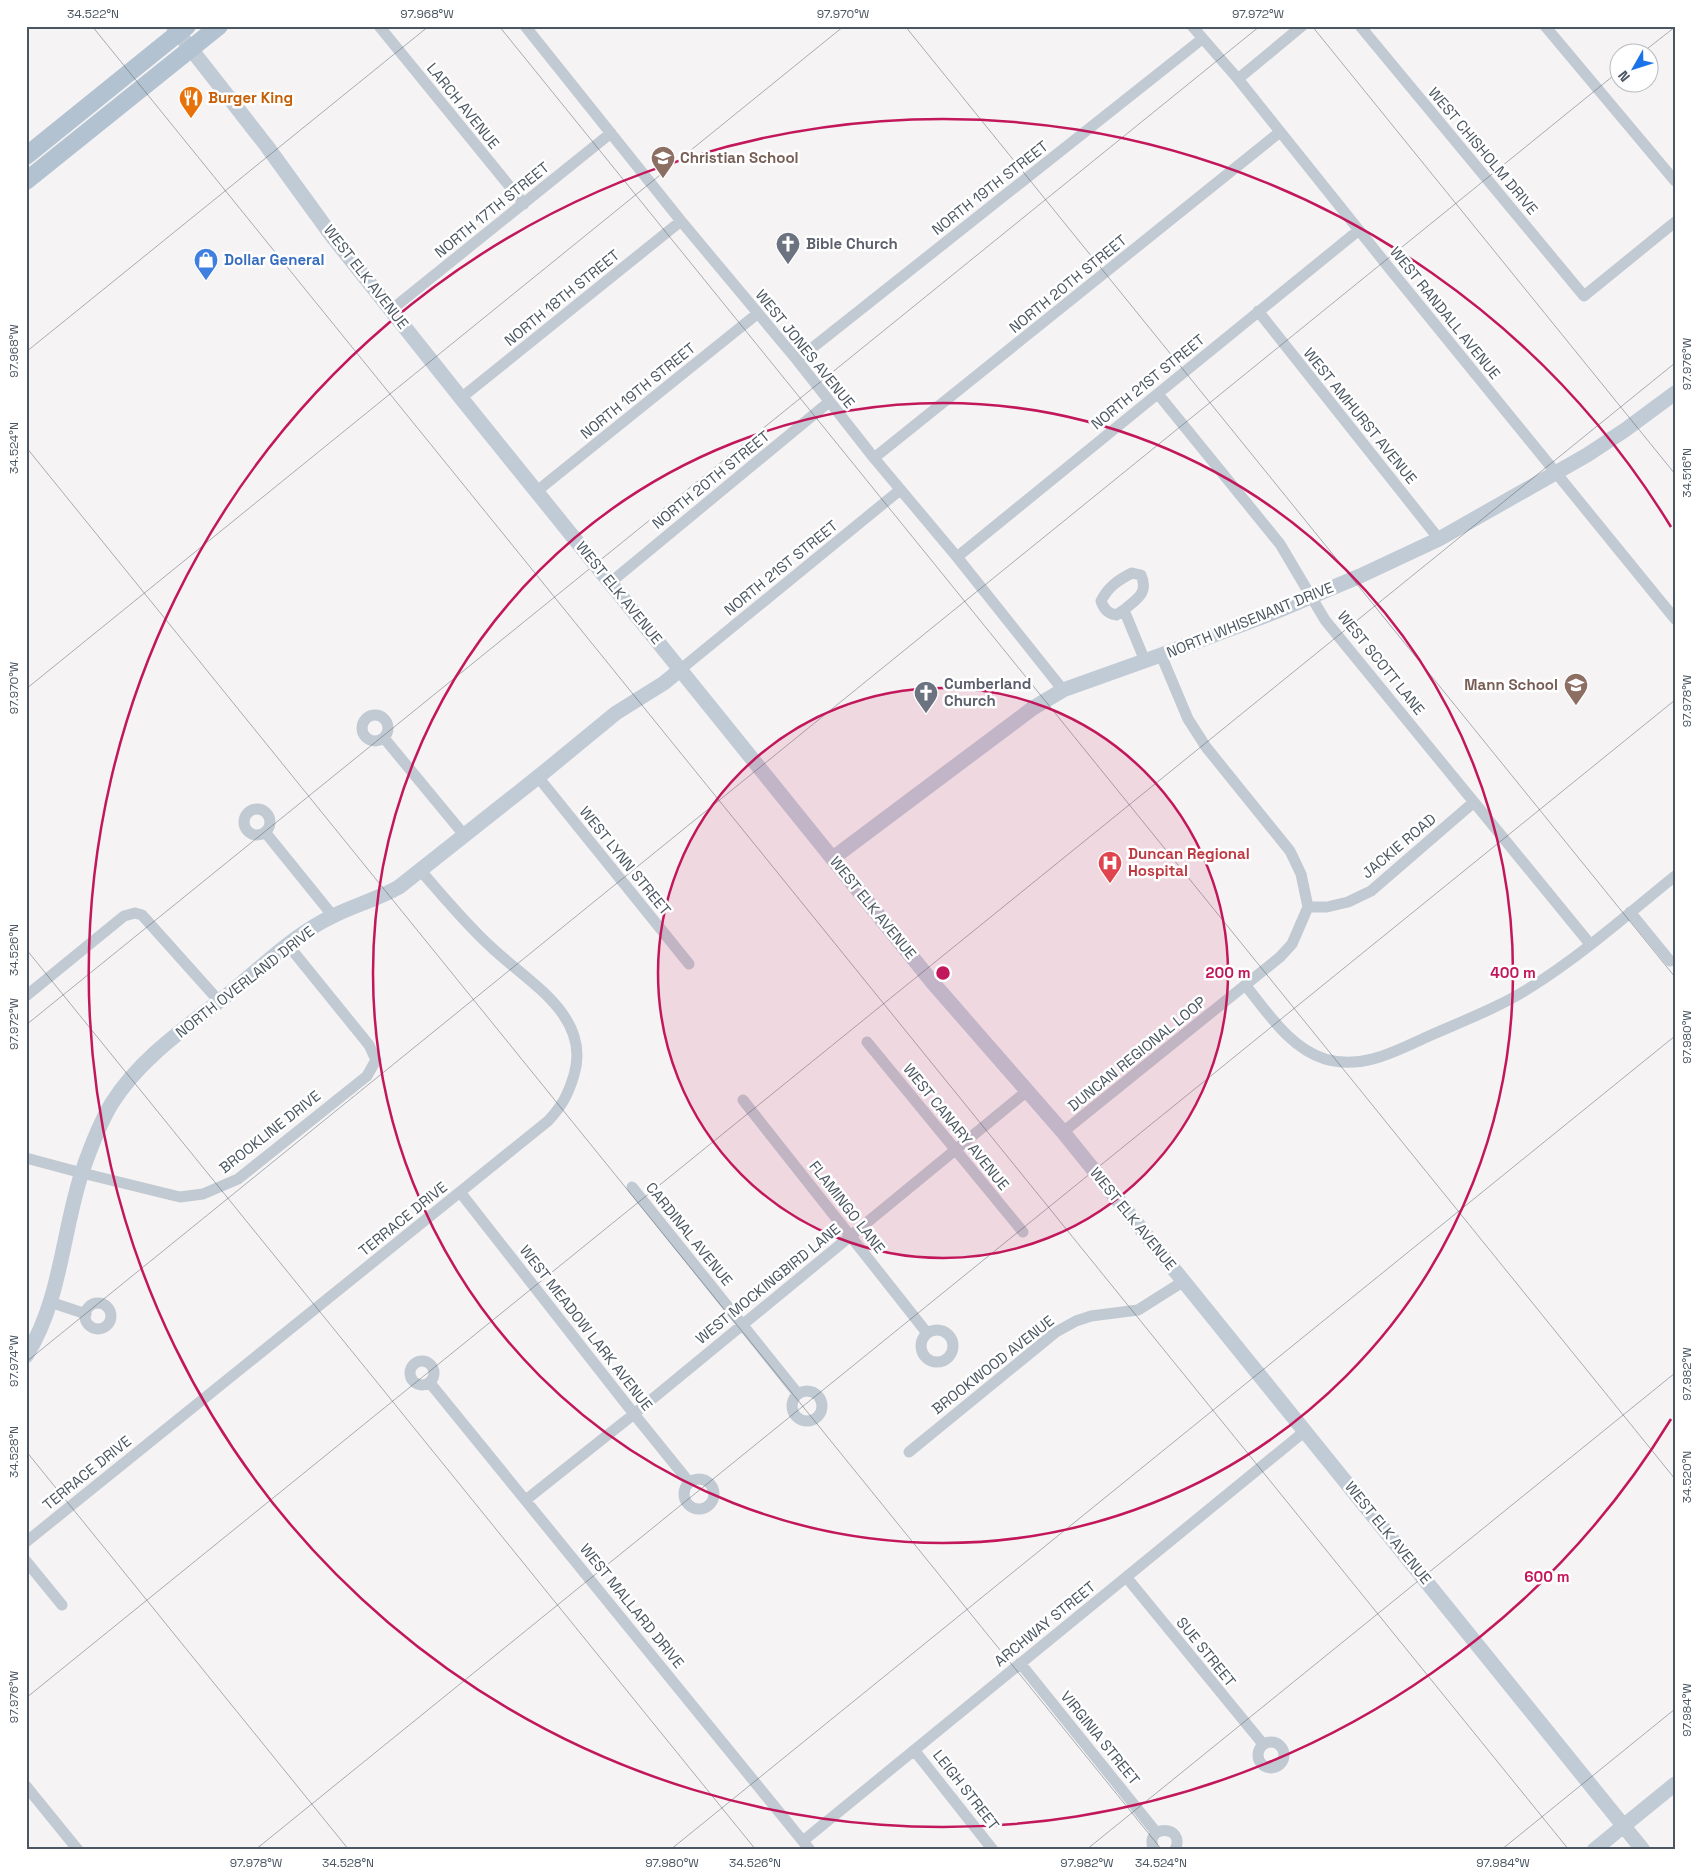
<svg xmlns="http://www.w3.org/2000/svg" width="1701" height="1876" font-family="'Space Grotesk',sans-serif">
<rect width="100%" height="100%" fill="#f5f3f3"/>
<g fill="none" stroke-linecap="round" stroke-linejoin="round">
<path stroke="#c1cad2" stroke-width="11" d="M 379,26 L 524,204
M 525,26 L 681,221 L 797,360 L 874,458 L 957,557 L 1063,690
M 1192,26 L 1238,79 L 1390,269 L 1675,619
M 1360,26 L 1584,296 L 1675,222
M 1545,26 L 1675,181
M 1238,79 L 1302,26
M 391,310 L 611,133
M 1258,311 L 1439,539
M 797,360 L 1202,39
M 1158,394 L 1280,544 L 1325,620 L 1590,944
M 461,398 L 681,221
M 874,458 L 1280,132
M 537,491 L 757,314
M 957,557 L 1359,230
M 611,582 L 829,402
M 1124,610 L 1116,615 C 1107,613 1104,609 1101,601 C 1108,587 1118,580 1132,573 L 1141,575 C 1149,594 1136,599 1124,610 L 1145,661
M 681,669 L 900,490
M362 728a13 13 0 1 1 26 0a13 13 0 1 1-26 0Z
M 384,738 L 465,836
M 538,777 L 689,964
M244 822a13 13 0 1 1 26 0a13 13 0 1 1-26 0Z
M 265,832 L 333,916
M 1308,907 L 1327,907 L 1348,902 L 1371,891 L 1474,802
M 1630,912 L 1670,961
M 1246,986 C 1268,1013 1290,1048 1325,1059 C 1363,1070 1396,1051 1429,1036 C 1463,1021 1500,1007 1531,987 C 1582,955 1628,914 1675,876
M 26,996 L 124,916 L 135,913 L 142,915 L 219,1001
M 867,1042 L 1023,1232
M 743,1100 L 927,1333
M 1063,1132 L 1280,957 L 1292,944 L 1308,907 L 1301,874 L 1290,851 L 1206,747 L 1188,719 L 1161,655
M 26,1158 L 82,1173 L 180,1197 L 203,1194 L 238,1179 L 367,1076 L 376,1060 L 369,1045 L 288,945
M 632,1187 L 798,1394
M 460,1192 L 634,1414 L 689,1482
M 50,1302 L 86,1314
M85 1316a13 13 0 1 1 26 0a13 13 0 1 1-26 0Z
M921 1346a16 16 0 1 1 32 0a16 16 0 1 1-32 0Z
M410 1373a12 12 0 1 1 24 0a12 12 0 1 1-24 0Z
M 430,1383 L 810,1850
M792 1406a15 15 0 1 1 30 0a15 15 0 1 1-30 0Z
M 909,1452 L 1056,1332 L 1076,1321 L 1091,1316 L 1138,1310 L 1184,1281
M684 1494a15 15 0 1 1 30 0a15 15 0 1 1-30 0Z
M 527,1499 L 634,1414 L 1027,1091
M 26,1542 L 548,1121 C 562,1106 568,1095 574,1075 C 592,1015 526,981 490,946 C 465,923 443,896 420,870
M 26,1561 L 62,1605
M 1127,1578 L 1263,1744
M 1020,1663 L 1156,1832
M1258 1755a13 13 0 1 1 26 0a13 13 0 1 1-26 0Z
M 914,1750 L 993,1850
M 26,1786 L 78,1850
M 803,1841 L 1305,1431
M 1154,1850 C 1142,1824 1187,1824 1175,1850"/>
<path stroke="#c1cbd6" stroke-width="15" d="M 173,26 L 266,145 L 332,236 L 461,398 L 933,983 L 1063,1132 L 1643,1850
M 833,858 L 1033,708 L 1063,690 L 1161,655 L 1275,612 L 1360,576 L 1439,539 L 1587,455 L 1625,430 L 1675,393
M 26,1356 C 61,1301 62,1233 82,1172 C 90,1149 99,1124 112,1103 C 142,1055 193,1023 236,988 C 267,962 297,933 333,916 C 355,905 378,899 399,887 L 538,777 L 616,713 L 664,683 L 681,669
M 1594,1850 L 1675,1784"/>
<path stroke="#b3c2d1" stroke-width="18" d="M 26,156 L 187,26
M 26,181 L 219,26"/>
</g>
<path fill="none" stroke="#4a5661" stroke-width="1" stroke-opacity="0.45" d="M 92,26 L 1569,1850M 499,26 L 1675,1479M 905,26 L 1675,977M 1312,26 L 1675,474M 1643,52 L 1675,27M 26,352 L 429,26M 26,447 L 1162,1850M 26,689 L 844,26M 26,949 L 756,1850M 26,1025 L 1260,26M 26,1362 L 1618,72M 26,1451 L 349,1850M 26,1698 L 1675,363M 255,1850 L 1675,700M 670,1850 L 1675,1036M 1086,1850 L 1675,1373M 1501,1850 L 1675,1709"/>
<circle cx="943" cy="973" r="285" fill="#c2185b" fill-opacity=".12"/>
<g fill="none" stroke="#c2185b" stroke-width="2.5">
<circle cx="943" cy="973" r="285"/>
<circle cx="943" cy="973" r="570"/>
<path d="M1671 1419A854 854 0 1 1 1671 527"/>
</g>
<defs>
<symbol id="restaurant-pin" viewBox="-11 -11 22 30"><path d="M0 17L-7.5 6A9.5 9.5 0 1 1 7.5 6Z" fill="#e8710a" stroke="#fff"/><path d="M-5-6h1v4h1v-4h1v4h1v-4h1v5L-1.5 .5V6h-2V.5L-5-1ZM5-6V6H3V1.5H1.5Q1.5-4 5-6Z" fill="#fff"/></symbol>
<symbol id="school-pin" viewBox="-11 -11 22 30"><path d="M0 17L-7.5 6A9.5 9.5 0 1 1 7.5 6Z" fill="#8d6e63" stroke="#fff"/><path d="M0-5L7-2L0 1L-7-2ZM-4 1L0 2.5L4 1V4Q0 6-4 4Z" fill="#fff"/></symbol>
<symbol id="church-pin" viewBox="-11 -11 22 30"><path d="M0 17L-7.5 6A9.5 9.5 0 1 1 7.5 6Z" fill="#6b7280" stroke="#fff"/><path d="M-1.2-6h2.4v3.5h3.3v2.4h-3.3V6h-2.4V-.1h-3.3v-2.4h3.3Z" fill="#fff"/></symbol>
<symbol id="shop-pin" viewBox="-11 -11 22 30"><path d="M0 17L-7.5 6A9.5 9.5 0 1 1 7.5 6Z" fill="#3f7fe0" stroke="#fff"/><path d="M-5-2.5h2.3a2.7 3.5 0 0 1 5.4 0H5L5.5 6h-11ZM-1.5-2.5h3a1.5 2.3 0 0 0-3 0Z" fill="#fff"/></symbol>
<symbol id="hospital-pin" viewBox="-11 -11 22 30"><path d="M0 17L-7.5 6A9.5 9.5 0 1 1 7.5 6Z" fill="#e0444e" stroke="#fff"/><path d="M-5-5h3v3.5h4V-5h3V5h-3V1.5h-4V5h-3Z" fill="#fff"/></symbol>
</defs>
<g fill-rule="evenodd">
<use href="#restaurant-pin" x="177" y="84" width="28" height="38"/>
<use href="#school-pin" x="649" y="144" width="28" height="38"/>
<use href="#church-pin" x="774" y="230" width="28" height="38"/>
<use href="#shop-pin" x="192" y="246" width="28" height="38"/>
<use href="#school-pin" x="1562" y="671" width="28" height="38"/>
<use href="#church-pin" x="912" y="679" width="28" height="38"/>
<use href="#hospital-pin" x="1096" y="849" width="28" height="38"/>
</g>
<g text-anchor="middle" stroke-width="5" stroke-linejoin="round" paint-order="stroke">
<g font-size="15" font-weight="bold" fill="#c56008" stroke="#fff" text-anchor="start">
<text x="208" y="103">Burger King</text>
</g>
<g font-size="15" fill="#4a5661" stroke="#fff">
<text transform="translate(463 106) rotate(51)" y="5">LARCH AVENUE</text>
<text transform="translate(1483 151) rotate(50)" y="5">WEST CHISHOLM DRIVE</text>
<text transform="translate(990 188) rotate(-38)" y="5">NORTH 19TH STREET</text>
<text transform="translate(492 210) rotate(-39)" y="5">NORTH 17TH STREET</text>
<text transform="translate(366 277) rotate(52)" y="5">WEST ELK AVENUE</text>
<text transform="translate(1068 284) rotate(-39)" y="5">NORTH 20TH STREET</text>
<text transform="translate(562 298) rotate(-39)" y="5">NORTH 18TH STREET</text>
<text transform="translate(1445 313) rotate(51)" y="5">WEST RANDALL AVENUE</text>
<text transform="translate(805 349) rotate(51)" y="5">WEST JONES AVENUE</text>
<text transform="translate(1148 382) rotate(-39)" y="5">NORTH 21ST STREET</text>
<text transform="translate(638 391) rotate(-39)" y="5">NORTH 19TH STREET</text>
<text transform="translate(1360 416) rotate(51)" y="5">WEST AMHURST AVENUE</text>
<text transform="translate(711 480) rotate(-39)" y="5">NORTH 20TH STREET</text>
<text transform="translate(781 568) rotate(-39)" y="5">NORTH 21ST STREET</text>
<text transform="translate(619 593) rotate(51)" y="5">WEST ELK AVENUE</text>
<text transform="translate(1250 620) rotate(-22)" y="5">NORTH WHISENANT DRIVE</text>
<text transform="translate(1381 663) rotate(51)" y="5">WEST SCOTT LANE</text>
<text transform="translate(1399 846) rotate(-40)" y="5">JACKIE ROAD</text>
<text transform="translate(625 861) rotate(51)" y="5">WEST LYNN STREET</text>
<text transform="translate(873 908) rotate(51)" y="5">WEST ELK AVENUE</text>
<text transform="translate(245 982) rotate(-38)" y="5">NORTH OVERLAND DRIVE</text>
<text transform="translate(1137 1054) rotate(-39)" y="5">DUNCAN REGIONAL LOOP</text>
<text transform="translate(956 1127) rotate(51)" y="5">WEST CANARY AVENUE</text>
<text transform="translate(270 1132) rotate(-38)" y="5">BROOKLINE DRIVE</text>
<text transform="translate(847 1207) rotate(52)" y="5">FLAMINGO LANE</text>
<text transform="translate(403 1219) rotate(-39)" y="5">TERRACE DRIVE</text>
<text transform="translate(1133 1219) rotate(51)" y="5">WEST ELK AVENUE</text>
<text transform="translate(689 1234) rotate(51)" y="5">CARDINAL AVENUE</text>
<text transform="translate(768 1284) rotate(-39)" y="5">WEST MOCKINGBIRD LANE</text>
<text transform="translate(586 1328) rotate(52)" y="5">WEST MEADOW LARK AVENUE</text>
<text transform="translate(993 1365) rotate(-38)" y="5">BROOKWOOD AVENUE</text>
<text transform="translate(87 1473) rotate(-39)" y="5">TERRACE DRIVE</text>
<text transform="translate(1388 1533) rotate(51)" y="5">WEST ELK AVENUE</text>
<text transform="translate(632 1606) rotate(51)" y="5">WEST MALLARD DRIVE</text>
<text transform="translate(1045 1624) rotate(-39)" y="5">ARCHWAY STREET</text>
<text transform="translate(1206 1652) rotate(51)" y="5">SUE STREET</text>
<text transform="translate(1100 1738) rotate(51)" y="5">VIRGINIA STREET</text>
<text transform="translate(966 1790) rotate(52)" y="5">LEIGH STREET</text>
</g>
<g font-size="15" font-weight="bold" fill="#785e54" stroke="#fff" text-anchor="start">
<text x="680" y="163">Christian School</text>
<text x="1558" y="690" text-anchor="end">Mann School</text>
</g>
<g font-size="15" font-weight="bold" fill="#5b616d" stroke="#fff" text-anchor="start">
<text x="806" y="249">Bible Church</text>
<text x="944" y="689">Cumberland<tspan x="944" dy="17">Church</tspan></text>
</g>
<g font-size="15" font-weight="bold" fill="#366cbe" stroke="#fff" text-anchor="start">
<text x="224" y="265">Dollar General</text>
</g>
<g font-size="15" font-weight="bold" fill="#be3a42" stroke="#fff" text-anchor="start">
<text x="1128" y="859">Duncan Regional<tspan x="1128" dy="17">Hospital</tspan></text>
</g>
</g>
<circle cx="943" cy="973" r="8" fill="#c2185b" stroke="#fff" stroke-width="2.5"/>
<g font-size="15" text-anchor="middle" font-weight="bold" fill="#c2185b" stroke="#fff" stroke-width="5" stroke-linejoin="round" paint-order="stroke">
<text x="1228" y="978">200 m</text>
<text x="1513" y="978">400 m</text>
<text x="1547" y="1582">600 m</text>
</g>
<rect width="1701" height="1876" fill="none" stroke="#ffffff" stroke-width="55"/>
<g transform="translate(1634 68) rotate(231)"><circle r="24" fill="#ffffff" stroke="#b7bbc0"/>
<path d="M0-4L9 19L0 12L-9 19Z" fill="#1a73e8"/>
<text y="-8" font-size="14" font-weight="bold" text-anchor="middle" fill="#4a5661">N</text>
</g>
<rect x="28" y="28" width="1646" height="1820" fill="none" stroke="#4a5661" stroke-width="2"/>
<g font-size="12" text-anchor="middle" fill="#4a5661">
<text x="93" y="18">34.522°N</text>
<text x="427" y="18">97.968°W</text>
<text x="843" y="18">97.970°W</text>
<text x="1258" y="18">97.972°W</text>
<text transform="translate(14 351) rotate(-90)" y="4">97.968°W</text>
<text transform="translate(1687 364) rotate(-90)" y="4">97.976°W</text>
<text transform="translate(14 448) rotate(-90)" y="4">34.524°N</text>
<text transform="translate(1687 473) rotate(-90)" y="4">34.516°N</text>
<text transform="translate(14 688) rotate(-90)" y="4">97.970°W</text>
<text transform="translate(1687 701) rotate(-90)" y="4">97.978°W</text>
<text transform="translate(14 950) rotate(-90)" y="4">34.526°N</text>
<text transform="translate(14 1024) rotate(-90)" y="4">97.972°W</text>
<text transform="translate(1687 1037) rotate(-90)" y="4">97.980°W</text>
<text transform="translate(14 1361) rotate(-90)" y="4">97.974°W</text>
<text transform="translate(1687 1374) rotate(-90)" y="4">97.982°W</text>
<text transform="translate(14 1452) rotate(-90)" y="4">34.528°N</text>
<text transform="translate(1687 1477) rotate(-90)" y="4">34.520°N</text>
<text transform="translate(14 1697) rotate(-90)" y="4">97.976°W</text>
<text transform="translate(1687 1710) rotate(-90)" y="4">97.984°W</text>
<text x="256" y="1867">97.978°W</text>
<text x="348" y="1867">34.528°N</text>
<text x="672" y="1867">97.980°W</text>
<text x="755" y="1867">34.526°N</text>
<text x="1087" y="1867">97.982°W</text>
<text x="1161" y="1867">34.524°N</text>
<text x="1503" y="1867">97.984°W</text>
</g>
</svg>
